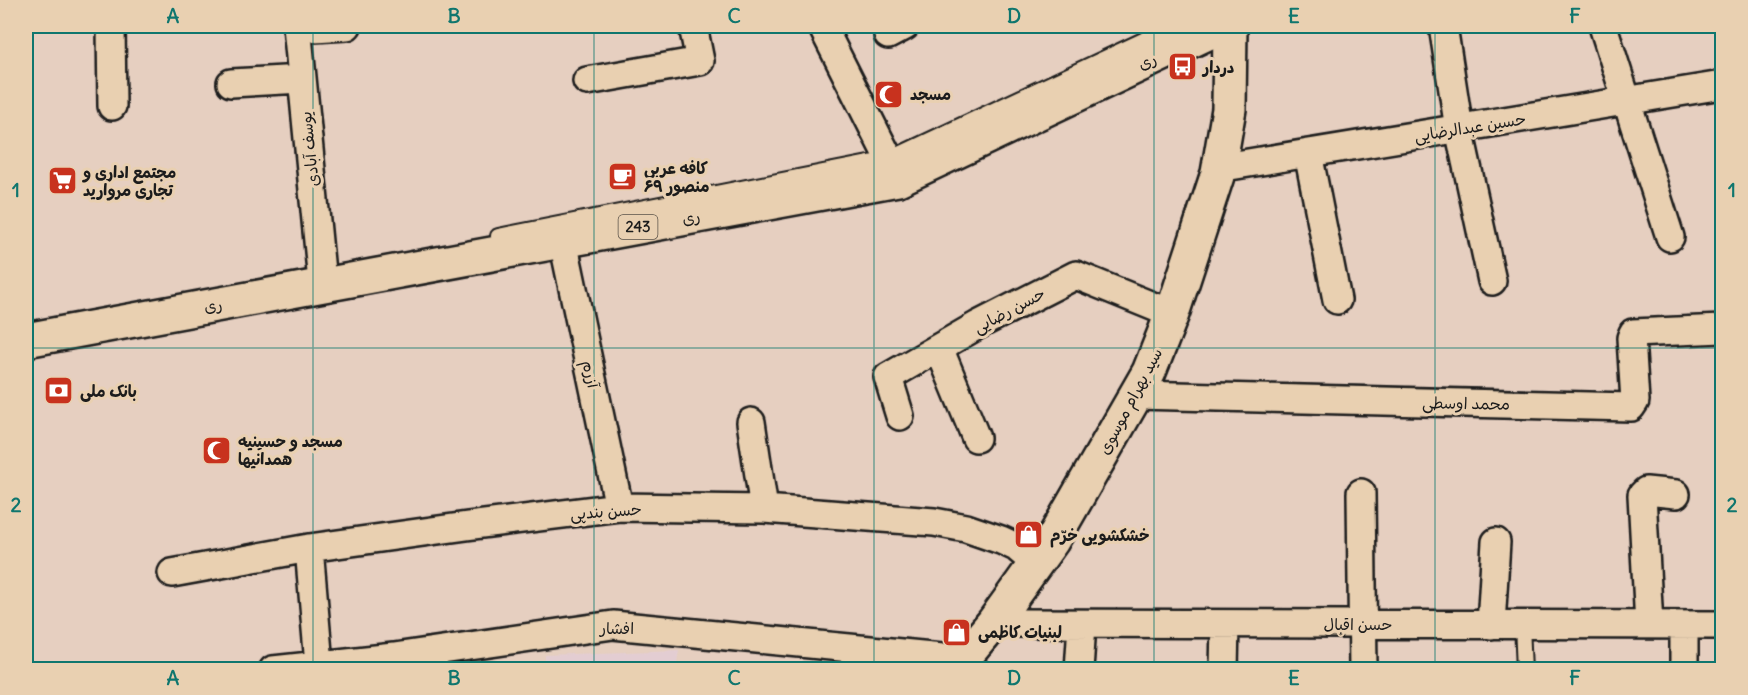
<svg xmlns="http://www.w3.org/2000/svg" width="1748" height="695" font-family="Delius,'Playpen Sans Arabic',sans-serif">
<rect width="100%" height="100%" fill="#e6cfc0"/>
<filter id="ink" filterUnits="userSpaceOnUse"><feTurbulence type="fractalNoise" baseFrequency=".0167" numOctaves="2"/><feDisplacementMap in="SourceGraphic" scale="12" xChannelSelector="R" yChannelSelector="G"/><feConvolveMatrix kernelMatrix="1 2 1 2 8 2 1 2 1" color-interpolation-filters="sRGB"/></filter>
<g filter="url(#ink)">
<path fill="#e3cdd2" d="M 679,650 L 676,669 L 545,669 L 545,655 Z"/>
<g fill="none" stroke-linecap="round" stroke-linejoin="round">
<defs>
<path id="service" d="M 498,236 L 889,159 L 1173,26
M 1522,625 L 1524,670"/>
<path id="minor" d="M 111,26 L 112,106
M 297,26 L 321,272
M 822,26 L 889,159
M 1443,26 L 1459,129 L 1492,281
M 1603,26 L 1670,237
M 297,29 L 347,26
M 888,35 L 905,26
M 587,81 L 700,61 L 693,26
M 231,83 L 302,79
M 1308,153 L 1337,300
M 1218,168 L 1722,85
M 563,241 L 619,507
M 939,348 L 976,438
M 1135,395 L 1631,407 L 1635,401 L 1631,338 L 1633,333 L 1722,329
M 900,416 L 888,377 L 978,325 L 1076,275 L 1172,314
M 751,422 L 764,509
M 1361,493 L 1363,670
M 309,548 L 319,664
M 172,573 L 309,548 L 467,526 L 619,507 L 764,509 L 934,522 L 966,528 L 1001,540 L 1016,547 L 1035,563
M 993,623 L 1722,625
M 1491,625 L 1496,542
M 1649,625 L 1642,495 L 1646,491 L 1676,494
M 1684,625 L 1684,670
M 273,670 L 394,657 L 613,625 L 963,659
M 1079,670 L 1082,624
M 1224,670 L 1225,624"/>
<path id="tertiary" d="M 954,670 L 993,623 L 1052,541 L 1149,372 L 1172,314 L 1218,173 L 1229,109 L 1230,26"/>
<path id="primary" d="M 26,340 L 898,179 L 1222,26"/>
</defs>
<use href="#service" stroke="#1c1c1c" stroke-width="18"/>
<use href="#minor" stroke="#1c1c1c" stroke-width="32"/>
<use href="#tertiary" stroke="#1c1c1c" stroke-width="38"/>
<use href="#primary" stroke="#1c1c1c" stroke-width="38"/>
<use href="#service" stroke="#e9d0b1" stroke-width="14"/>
<use href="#minor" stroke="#e9d0b1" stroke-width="27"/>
<use href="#tertiary" stroke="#e9d0b1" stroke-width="33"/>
<use href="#primary" stroke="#e9d0b1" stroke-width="33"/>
</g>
</g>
<path fill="none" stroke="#0f766e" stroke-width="1.5" stroke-opacity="0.55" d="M 313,26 L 313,670M 594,26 L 594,670M 874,26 L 874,670M 1154,26 L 1154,670M 1435,26 L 1435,670M 26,348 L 1722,348"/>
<defs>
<symbol id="bus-square" viewBox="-11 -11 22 22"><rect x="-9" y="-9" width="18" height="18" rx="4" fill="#c8321e" stroke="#e9d0b1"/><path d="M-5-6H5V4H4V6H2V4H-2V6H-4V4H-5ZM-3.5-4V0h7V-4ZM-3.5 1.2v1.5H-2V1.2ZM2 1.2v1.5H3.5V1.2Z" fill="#fff"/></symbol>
<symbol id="mosque-square" viewBox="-11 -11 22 22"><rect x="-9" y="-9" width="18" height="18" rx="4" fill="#c8321e" stroke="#e9d0b1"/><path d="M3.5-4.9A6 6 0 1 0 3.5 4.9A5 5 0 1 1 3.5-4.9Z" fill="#fff"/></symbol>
<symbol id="cafe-square" viewBox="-11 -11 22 22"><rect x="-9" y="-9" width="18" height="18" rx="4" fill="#c8321e" stroke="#e9d0b1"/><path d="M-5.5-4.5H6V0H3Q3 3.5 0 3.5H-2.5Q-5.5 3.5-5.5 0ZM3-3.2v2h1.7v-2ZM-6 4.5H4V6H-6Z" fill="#fff"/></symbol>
<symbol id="supermarket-square" viewBox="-11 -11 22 22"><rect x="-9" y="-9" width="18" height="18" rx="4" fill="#c8321e" stroke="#e9d0b1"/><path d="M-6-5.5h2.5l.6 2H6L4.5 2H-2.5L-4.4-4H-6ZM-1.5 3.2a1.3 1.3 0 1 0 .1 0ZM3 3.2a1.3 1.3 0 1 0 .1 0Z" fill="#fff"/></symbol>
<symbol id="bank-square" viewBox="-11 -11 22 22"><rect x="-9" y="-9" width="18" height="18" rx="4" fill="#c8321e" stroke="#e9d0b1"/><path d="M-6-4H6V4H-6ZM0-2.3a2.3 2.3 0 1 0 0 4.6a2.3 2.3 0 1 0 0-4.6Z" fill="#fff"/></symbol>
<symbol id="shop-square" viewBox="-11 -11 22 22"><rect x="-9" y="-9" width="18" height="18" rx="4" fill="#c8321e" stroke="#e9d0b1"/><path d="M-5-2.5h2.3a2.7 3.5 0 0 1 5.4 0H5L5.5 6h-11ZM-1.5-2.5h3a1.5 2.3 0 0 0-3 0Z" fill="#fff"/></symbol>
</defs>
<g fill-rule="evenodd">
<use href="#bus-square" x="1166" y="50" width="33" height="33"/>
<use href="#mosque-square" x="872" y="78" width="33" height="33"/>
<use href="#cafe-square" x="606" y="160" width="33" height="33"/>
<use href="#supermarket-square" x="46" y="164" width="33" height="33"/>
<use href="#bank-square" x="42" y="374" width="33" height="33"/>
<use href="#mosque-square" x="200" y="434" width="33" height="33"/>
<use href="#shop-square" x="1012" y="518" width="33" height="33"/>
<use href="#shop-square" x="940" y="616" width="33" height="33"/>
</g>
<g text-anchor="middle" stroke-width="6" stroke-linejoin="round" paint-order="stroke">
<rect fill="#e9d0b1" stroke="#5a5249" stroke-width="1.5" x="618.5" y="215" width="39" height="24" rx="4.5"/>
<g font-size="15" font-weight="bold" fill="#1c1c1c">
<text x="638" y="232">243</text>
</g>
<g font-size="16" fill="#1c1c1c" stroke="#e9d0b1">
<text transform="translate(1147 61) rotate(-25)" y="6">ری</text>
<text transform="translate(1470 127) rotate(-9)" y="6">حسین عبدالرضایی</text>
<text transform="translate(309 149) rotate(-96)" y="6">یوسف آبادی</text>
<text transform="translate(691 217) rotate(-11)" y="6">ری</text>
<text transform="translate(213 305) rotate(-10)" y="6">ری</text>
<text transform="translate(1009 310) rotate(-28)" y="6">حسن رضایی</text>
<text transform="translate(591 374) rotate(78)" y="6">آزرم</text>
<text transform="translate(1130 401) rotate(-62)" y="6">سید بهرام موسوی</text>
<text transform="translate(1466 403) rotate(1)" y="6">محمد اوسطی</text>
<text transform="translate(606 511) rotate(-4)" y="6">حسن بندپی</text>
<text x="1358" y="630">حسن اقبال</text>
<text x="617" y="634">افشار</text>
</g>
<g font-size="16" font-weight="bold" fill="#1c1c1c" stroke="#e9d0b1" text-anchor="start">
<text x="1203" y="73">دردار</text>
<text x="910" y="100">مسجد</text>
<text x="644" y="174">کافه عربی<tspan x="644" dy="18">منصور ۶۹</tspan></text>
<text x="83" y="178">مجتمع اداری و<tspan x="83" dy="18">تجاری مروارید</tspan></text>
<text x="80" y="397">بانک ملی</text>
<text x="238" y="447">مسجد و حسینیه<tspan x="238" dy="18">همدانیها</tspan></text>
<text x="1050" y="541">خشکشویی خرّم</text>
<text x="978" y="638">لبنیات کاظمی</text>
</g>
</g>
<rect width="1748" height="695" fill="none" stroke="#e9d0b1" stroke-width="66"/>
<rect x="33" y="33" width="1682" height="629" fill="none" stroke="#0f766e" stroke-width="2"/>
<g font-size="20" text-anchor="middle" font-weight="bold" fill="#0f766e">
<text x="173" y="23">A</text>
<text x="454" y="23">B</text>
<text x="734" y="23">C</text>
<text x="1014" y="23">D</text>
<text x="1294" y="23">E</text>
<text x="1575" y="23">F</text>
<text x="16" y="197">1</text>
<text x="1732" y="197">1</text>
<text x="16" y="512">2</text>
<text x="1732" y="512">2</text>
<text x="173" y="685">A</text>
<text x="454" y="685">B</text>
<text x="734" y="685">C</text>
<text x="1014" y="685">D</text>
<text x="1294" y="685">E</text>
<text x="1575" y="685">F</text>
</g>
</svg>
